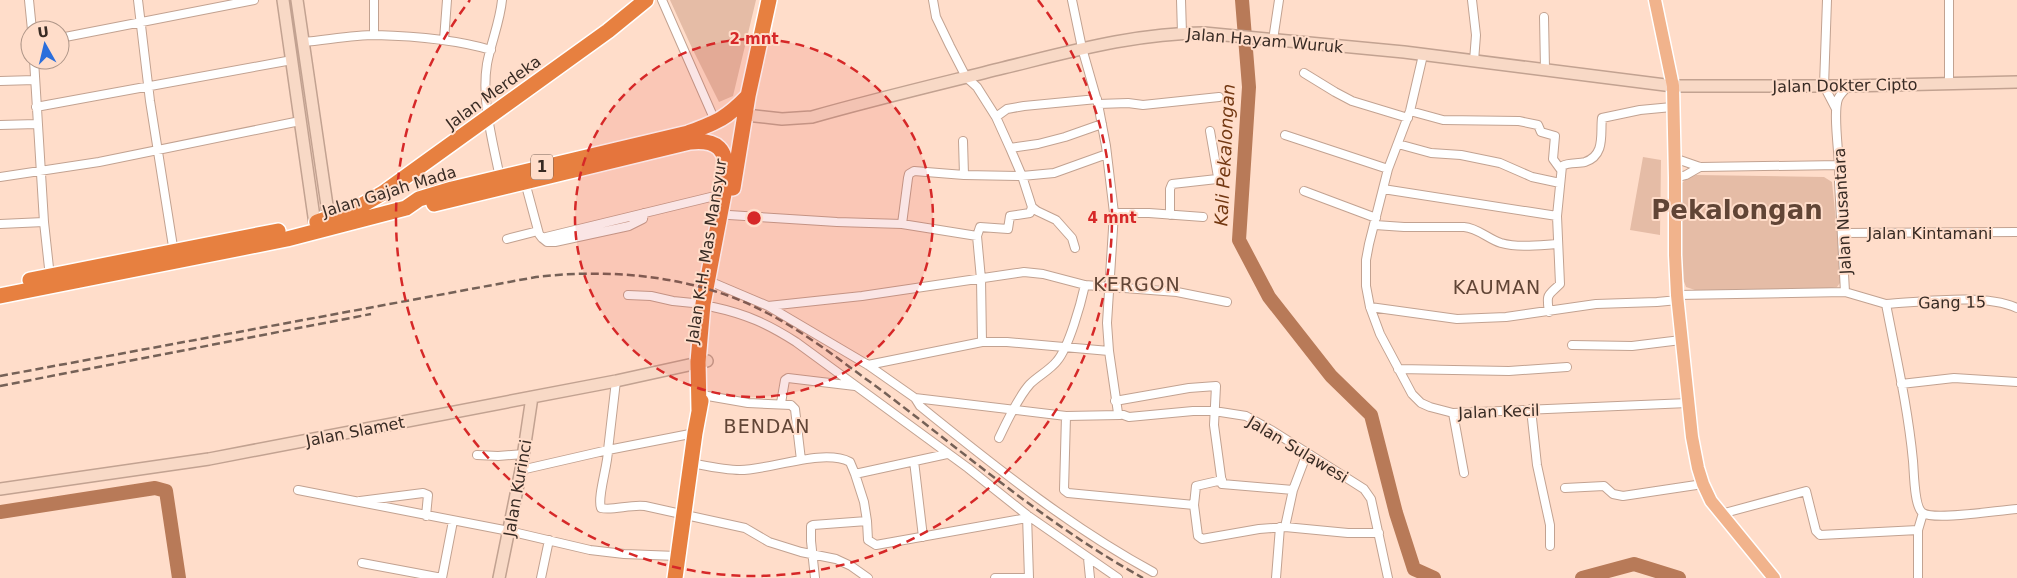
<svg xmlns="http://www.w3.org/2000/svg" width="2017" height="578" font-family="'DejaVu Sans',sans-serif">
<rect width="100%" height="100%" fill="#ffddca"/>
<path fill="#e5bca6" d="M 670,0 L 756,0 L 733,96 L 719,102 L 692,48 Z
M 1643,157 L 1661,160 L 1660,235 L 1630,230 Z
M 1696,175 L 1824,177 L 1832,182 L 1842,280 L 1837,287 L 1822,290 L 1695,290 L 1686,287 L 1682,276 L 1679,186 L 1685,180 Z"/>
<g fill="none" stroke-linecap="round" stroke-linejoin="round">
<path stroke="#b87a58" stroke-width="14" d="M 1242,0 L 1249,87 L 1239,240 L 1269,297 L 1331,376 L 1371,415 L 1396,513 L 1414,569 L 1434,578
M 0,512 L 155,488 L 166,491 L 179,578
M 1582,578 L 1634,564 L 1679,578"/>
<defs>
<path id="street" d="M 29,0 L 32,30
M 138,0 L 150,101 L 174,253
M 374,0 L 374,35
M 662,0 L 716,123
M 933,0 L 936,17 L 950,46 L 966,77 L 977,87 L 996,117 L 1010,148 L 1038,144 L 1065,137 L 1102,124
M 1072,0 L 1082,48 L 1098,104 L 1106,146 L 1114,213 L 1107,323 L 1109,351 L 1118,413 L 1129,417 L 1193,411 L 1214,411 L 1246,416 L 1271,430 L 1364,489 L 1371,499 L 1388,578
M 1181,0 L 1182,33
M 1472,0 L 1476,35 L 1474,61
M 1827,0 L 1824,86 L 1836,109
M 1544,17 L 1545,69
M 60,38 L 254,0
M 444,40 L 447,0
M 1273,40 L 1279,0
M 303,42 C 327,40 352,35 376,35 C 414,36 454,39 491,50
M 1423,55 L 1410,111 L 1388,169 L 1369,244 L 1366,260 L 1366,286 L 1370,307 L 1380,334 L 1412,394 L 1421,403 L 1430,407 L 1453,413 L 1688,403
M 34,60 L 44,222 L 50,277
M 1304,73 L 1335,92 L 1352,101 L 1408,118
M 0,81 L 35,80
M 1949,83 L 1949,0
M 1098,104 L 1128,103 L 1143,105 L 1219,97
M 36,107 L 292,60
M 1410,111 L 1443,120 L 1519,121 L 1538,125 L 1541,132 L 1555,136 L 1553,159 L 1561,170
M 996,117 L 1007,109 L 1024,106 L 1097,99
M 0,125 L 37,124
M 1285,135 L 1388,169
M 963,141 L 964,175
M 1398,144 L 1431,153 L 1461,155 L 1500,163 L 1532,177 L 1560,183
M 1010,148 L 1022,176 L 1032,207 L 1037,211 L 1056,220 L 1072,238 L 1075,248
M 1674,158 L 1700,167 L 1840,165
M 0,177 L 99,162 L 300,121
M 500,178 C 493,142 481,101 487,64 C 491,42 500,22 502,0
M 1675,178 L 1686,175 L 1700,167
M 525,182 L 539,234 L 542,238 L 723,194
M 1383,189 L 1557,216
M 1304,191 L 1376,218
M 1114,213 L 1149,213 L 1203,217
M 729,215 L 837,222 L 902,224 L 977,236 L 980,227 L 1008,229 L 1010,216 L 1030,213 L 1032,207
M 1170,215 L 1170,189 L 1172,184 L 1217,179 L 1218,177 L 1210,131
M 0,224 L 44,222
M 902,224 L 908,178 L 909,174 L 914,171 L 964,175 L 1022,176 L 1054,173 L 1107,154
M 1375,225 L 1404,227 L 1464,227 C 1478,228 1488,239 1501,243 C 1519,248 1540,245 1558,244
M 1844,233 L 2017,232
M 977,236 L 981,279 L 982,342
M 542,238 L 547,242 L 555,242 L 629,226 L 643,219 L 644,213
M 507,239 L 538,231
M 716,284 L 768,306 L 868,365 L 915,398 L 1066,416 L 1120,415
M 1845,292 L 1886,304 C 1896,356 1908,408 1913,461 C 1914,471 1914,508 1923,513 C 1935,521 1999,510 2017,509
M 628,295 L 651,296 L 673,301 L 703,304
M 1677,295 L 1845,292 L 1839,182 C 1841,161 1832,115 1838,99 C 1840,94 1845,90 1848,86
M 1886,304 C 1923,302 1984,293 2017,308
M 768,306 L 862,296 L 1024,272 L 1043,274 L 1085,285 L 1177,292 L 1227,302
M 713,307 C 746,314 768,324 796,342 L 968,468 L 1027,515 L 1118,578
M 1370,307 L 1457,319 L 1506,317 L 1596,304 L 1657,302 L 1678,300
M 1549,312 C 1546,293 1548,296 1560,284 L 1557,216 L 1562,166 C 1569,162 1578,164 1585,162 C 1606,155 1600,133 1602,118 L 1640,110 L 1672,107
M 1572,345 L 1632,346 L 1681,340
M 868,365 L 982,342 L 1007,342 L 1109,351
M 1398,369 L 1509,371 L 1567,367
M 616,381 L 608,450 L 695,433
M 1901,384 L 1954,378 L 2017,382
M 702,395 L 748,403 L 791,405 L 795,409 L 801,460
M 915,398 L 920,406 L 931,415 C 1002,472 1072,528 1153,572
M 1115,401 L 1189,388 L 1216,386 L 1214,425 L 1222,484 L 1293,490
M 781,403 L 785,380 L 788,378 L 855,386
M 1531,409 L 1537,465 L 1550,525 L 1550,546
M 1453,413 L 1464,473
M 1066,416 L 1064,490 L 1068,493 L 1194,505 L 1198,536 L 1202,539 L 1259,529 L 1285,527 L 1348,533 L 1379,533
M 999,438 C 1006,423 1019,396 1030,384 C 1038,376 1050,370 1057,361 C 1069,347 1081,303 1085,285
M 477,455 L 498,456 L 524,454
M 914,461 L 923,537
M 691,463 C 707,466 724,470 740,470 C 770,470 823,448 850,462 L 855,474 L 947,454
M 521,470 L 608,450 C 608,465 597,497 601,508 C 613,511 630,504 645,506 L 745,528 L 769,542 L 801,552 L 836,559 L 851,566 L 868,578
M 1565,488 L 1604,486 L 1613,494 L 1623,496 L 1703,484
M 298,490 L 509,531 L 590,550 L 624,554 L 677,556
M 360,501 L 423,493 L 428,495 L 426,516
M 1194,505 L 1196,486 L 1222,480
M 1721,514 L 1806,491 L 1816,531 L 1820,535 L 1918,530 L 1918,578
M 1027,515 L 1029,578
M 867,521 L 868,540 L 876,545 L 1027,518
M 1285,527 L 1293,490 L 1307,453
M 1918,530 L 1923,513
M 1088,558 L 1090,578
M 362,563 L 442,578
M 442,578 L 453,521
M 541,578 L 549,540
M 815,578 L 811,541 L 811,526 L 813,525 L 867,521 L 864,502 L 855,474
M 995,578 L 1029,578
M 1276,578 L 1280,527"/>
<path id="secondary" d="M 283,0 L 316,231
M 297,0 L 330,226
M 746,115 L 782,119 L 812,117 C 875,99 939,84 1003,68 C 1069,52 1135,33 1204,33 L 1404,52 L 1673,86 L 1848,86 L 2017,82
M 0,489 L 209,459 L 616,381 L 707,361
M 499,578 L 521,470 L 532,397"/>
<path id="primary" d="M 1655,0 L 1673,86 L 1675,178 L 1675,255 L 1677,295 L 1692,437 L 1698,468 L 1703,484 L 1711,501 L 1774,578"/>
<path id="highway" d="M 733,188 L 748,96 L 769,0
M 434,204 L 690,142 C 718,139 727,149 727,178 L 703,304 L 698,362 L 699,410
M 317,222 L 357,208 L 383,193 L 608,31 L 646,0
M 30,280 L 278,231
M 0,296 L 287,239 L 406,208 L 419,199 L 452,189 L 688,133 C 717,122 726,119 748,96
M 675,578 L 695,433 L 701,401"/>
</defs>
<use href="#street" stroke="#c2a291" stroke-width="10"/>
<use href="#secondary" stroke="#c2a291" stroke-width="14"/>
<use href="#primary" stroke="#fff" stroke-width="15"/>
<use href="#highway" stroke="#fff" stroke-width="18"/>
<use href="#street" stroke="#fff" stroke-width="8"/>
<use href="#secondary" stroke="#f8d9c6" stroke-width="11"/>
<use href="#primary" stroke="#f1b38c" stroke-width="12"/>
<use href="#highway" stroke="#e78040" stroke-width="15"/>
<path stroke="#756157" stroke-width="2.5" stroke-dasharray="8 4" stroke-linecap="butt" d="M 0,376 L 536,277 C 613,268 698,276 767,313 C 806,333 841,361 877,387 C 964,452 1047,525 1143,578
M 0,386 L 371,314"/>
</g>
<circle cx="754" cy="218" r="179" fill="#d62828" fill-opacity=".12"/>
<g fill="none" stroke="#d62828" stroke-width="2.5" stroke-dasharray="9 6">
<circle cx="754" cy="218" r="179"/>
<path d="M1038 0A358 358 0 1 1 470 0"/>
</g>
<g text-anchor="middle" stroke-width="4" stroke-linejoin="round" paint-order="stroke">
<rect fill="#ffddca" stroke="#746056" stroke-width="1" x="531" y="154.5" width="22" height="25" rx="4"/>
<g font-size="15" font-weight="bold" fill="#382b24">
<text x="542" y="172">1</text>
</g>
<g font-size="16" fill="#382b24" stroke="#ffddca">
<text transform="translate(1265 40) rotate(5)" y="6">Jalan Hayam Wuruk</text>
<text transform="translate(1845 85) rotate(-1)" y="6">Jalan Dokter Cipto</text>
<text transform="translate(493 92) rotate(-36)" y="6">Jalan Merdeka</text>
<text transform="translate(389 191) rotate(-17)" y="6">Jalan Gajah Mada</text>
<text transform="translate(1842 211) rotate(-93)" y="6">Jalan Nusantara</text>
<text x="1930" y="239">Jalan Kintamani</text>
<text transform="translate(706 251) rotate(-81)" y="6">Jalan K.H. Mas Mansyur</text>
<text transform="translate(1952 302) rotate(-1)" y="6">Gang 15</text>
<text transform="translate(1499 411) rotate(-2)" y="6">Jalan Kecil</text>
<text transform="translate(355 431) rotate(-11)" y="6">Jalan Slamet</text>
<text transform="translate(1298 449) rotate(31)" y="6">Jalan Sulawesi</text>
<text transform="translate(517 488) rotate(-80)" y="6">Jalan Kurinci</text>
</g>
<g font-size="18" font-style="italic" fill="#733812" stroke="#ffddca">
<text transform="translate(1225 155) rotate(-87)" y="6">Kali Pekalongan</text>
</g>
<g font-size="19" letter-spacing="1" fill="#614536" stroke="#ffddca">
<text x="1137" y="291">KERGON</text>
<text x="1497" y="294">KAUMAN</text>
<text x="767" y="433">BENDAN</text>
</g>
<g font-size="26" font-weight="bold" fill="#614536" stroke="#ffddca">
<text x="1737" y="219">Pekalongan</text>
</g>
</g>
<circle cx="754" cy="218" r="8" fill="#d62828" stroke="#ffddca" stroke-width="2.5"/>
<g font-size="15" text-anchor="middle" font-weight="bold" fill="#d62828" stroke="#ffddca" stroke-width="4" stroke-linejoin="round" paint-order="stroke">
<text x="754" y="44">2 mnt</text>
<text x="1112" y="223">4 mnt</text>
</g>
<g transform="translate(45 45) rotate(352)"><circle r="24" fill="#ffddca" stroke="#af9688"/>
<path d="M0-4L9 19L0 12L-9 19Z" fill="#2c6fdc"/>
<text y="-8" font-size="14" font-weight="bold" text-anchor="middle" fill="#382b24">U</text>
</g>
</svg>
